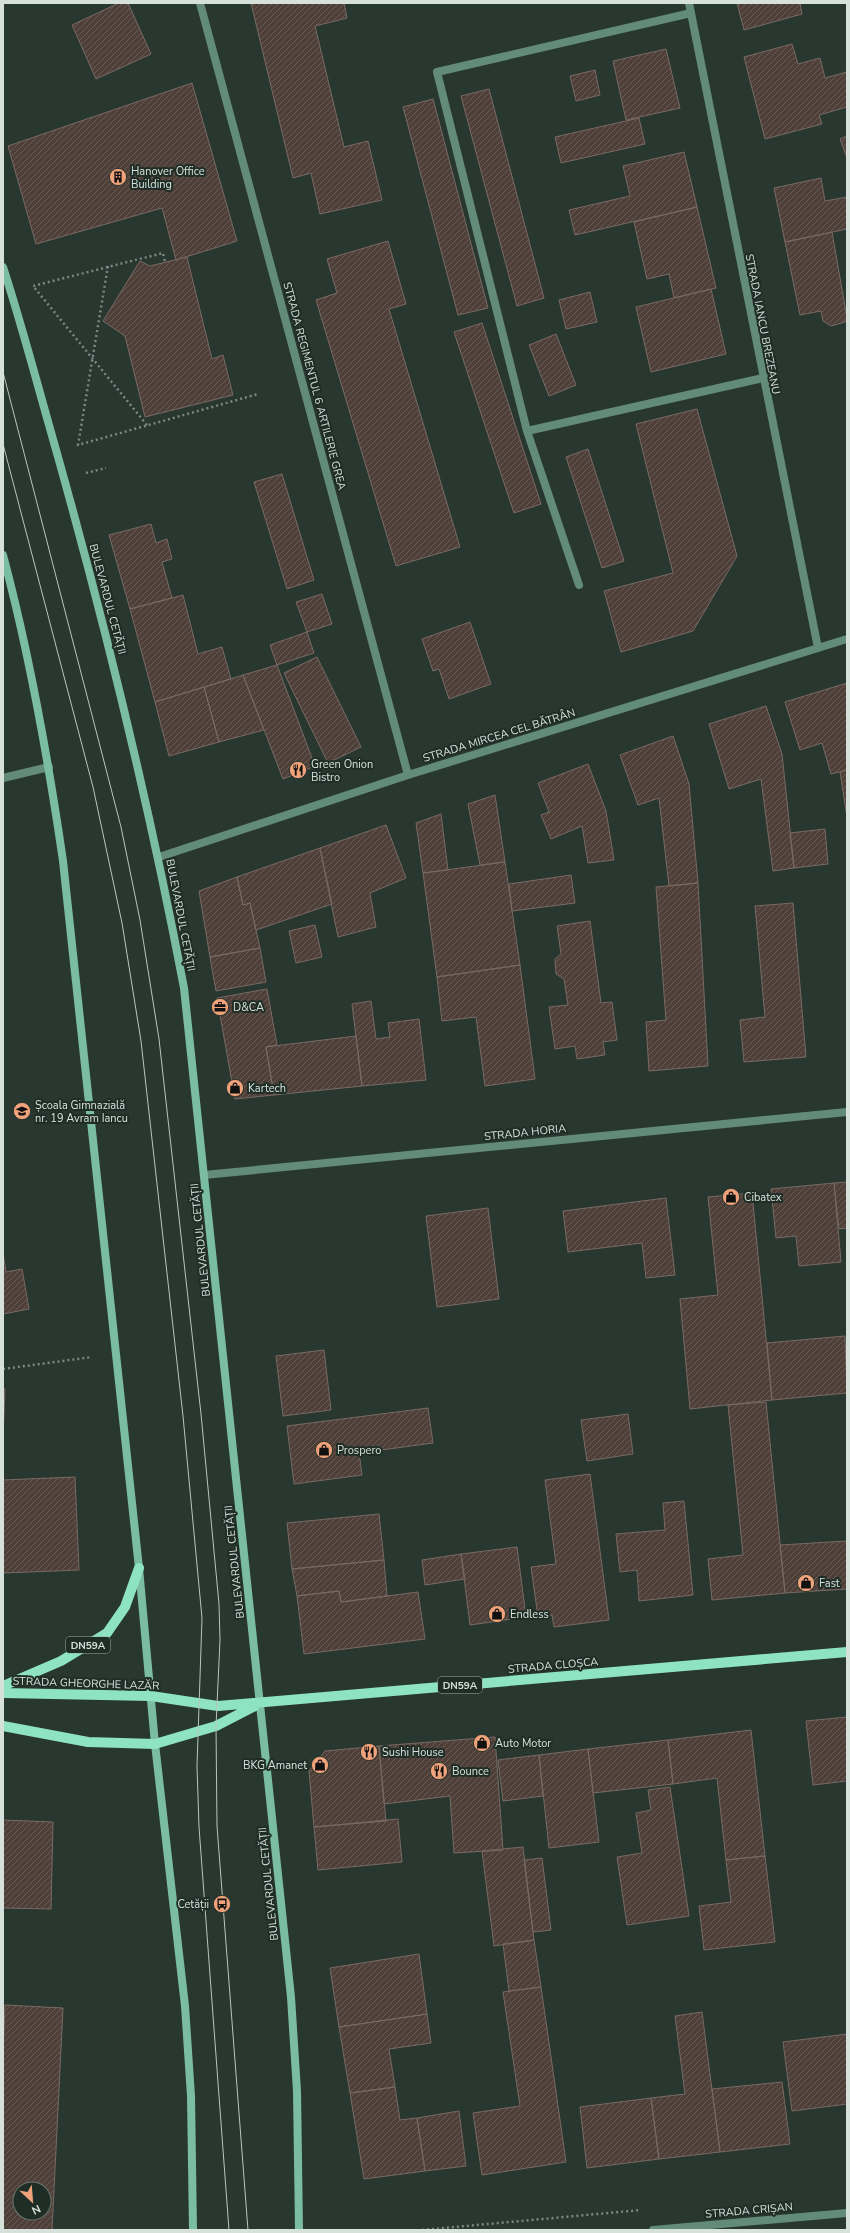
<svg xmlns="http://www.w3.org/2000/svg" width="850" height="2233" font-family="'Nunito Sans',sans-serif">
<defs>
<pattern id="building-hatch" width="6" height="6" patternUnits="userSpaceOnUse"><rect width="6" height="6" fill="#4e4039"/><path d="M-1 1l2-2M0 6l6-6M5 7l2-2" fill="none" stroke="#675b55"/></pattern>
</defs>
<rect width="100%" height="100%" fill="#293731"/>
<path fill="url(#building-hatch)" stroke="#796a63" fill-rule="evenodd" d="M 119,3 L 128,3 L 151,54 L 96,79 L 72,25 Z
M 251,3 L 344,3 L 347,18 L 315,26 L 344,147 L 368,141 L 382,200 L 320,214 L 311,173 L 293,178 Z
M 737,3 L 800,3 L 802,14 L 744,30 Z
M 792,44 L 798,64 L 820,58 L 825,78 L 847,72 L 847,107 L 819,115 L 822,124 L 765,139 L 744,57 Z
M 666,49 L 680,108 L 626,120 L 613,61 Z
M 595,70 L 600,95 L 576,101 L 570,76 Z
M 192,83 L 237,241 L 176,260 L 162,208 L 36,244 L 8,146 Z
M 489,89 L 544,298 L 517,306 L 461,96 Z
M 433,99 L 488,308 L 458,315 L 403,107 Z
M 639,118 L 645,144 L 561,163 L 555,137 Z
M 847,136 L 847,158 L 840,139 Z
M 684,152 L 697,207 L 575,235 L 569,210 L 630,196 L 623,166 Z
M 821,178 L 825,201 L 847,197 L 847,229 L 785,242 L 774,188 Z
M 697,207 L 716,288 L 674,298 L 669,274 L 647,279 L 634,222 Z
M 832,232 L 847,318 L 845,322 L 831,326 L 823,321 L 821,311 L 800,315 L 785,242 Z
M 388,241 L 406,304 L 389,309 L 460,547 L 396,566 L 316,300 L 337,293 L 327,259 Z
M 187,257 L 212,359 L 223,355 L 233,395 L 145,417 L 125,336 L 103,321 L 140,261 L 150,266 Z
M 711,289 L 726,354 L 651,372 L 636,307 Z
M 590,292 L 597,322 L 566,329 L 559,300 Z
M 482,323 L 541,504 L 514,513 L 454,332 Z
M 556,334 L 576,385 L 549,396 L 529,345 Z
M 697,409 L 737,556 L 693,631 L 621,652 L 604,591 L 673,573 L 636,424 Z
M 588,449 L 624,561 L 602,568 L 566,457 Z
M 282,474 L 314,580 L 287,589 L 254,482 Z
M 151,524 L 156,543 L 167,539 L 172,559 L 162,562 L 172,598 L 130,609 L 109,535 Z
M 322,594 L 332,624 L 307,632 L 296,602 Z
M 183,595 L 198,654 L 222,647 L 231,679 L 155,702 L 130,609 Z
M 470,622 L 491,684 L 449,699 L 439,669 L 433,671 L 422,639 Z
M 307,632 L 314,653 L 277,665 L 270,645 Z
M 317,657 L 361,747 L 328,763 L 284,673 Z
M 277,665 L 315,766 L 283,779 L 243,675 Z
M 243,675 L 264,730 L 219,742 L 204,687 Z
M 847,683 L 847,770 L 831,774 L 822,743 L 800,750 L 785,702 Z
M 204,687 L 219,742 L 169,756 L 155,702 Z
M 766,706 L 782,754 L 794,868 L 773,871 L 761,779 L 729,789 L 709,724 Z
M 673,736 L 689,784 L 698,883 L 669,886 L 659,798 L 638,805 L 620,755 Z
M 588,764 L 606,811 L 614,860 L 588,863 L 582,826 L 551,839 L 541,815 L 549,812 L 538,783 Z
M 847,770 L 847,817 L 840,772 Z
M 495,795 L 505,862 L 480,865 L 468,804 Z
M 441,814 L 448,870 L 423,873 L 416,823 Z
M 386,825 L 406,878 L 370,893 L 376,927 L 338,937 L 320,848 Z
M 825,829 L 828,864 L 794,868 L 790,833 Z
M 320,848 L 332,904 L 256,930 L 250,903 L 243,905 L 237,877 Z
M 505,862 L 520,965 L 437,977 L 423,873 Z
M 571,875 L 575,903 L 512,911 L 509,884 Z
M 237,877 L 243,905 L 250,903 L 260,948 L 210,957 L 199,891 Z
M 698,883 L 708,1066 L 649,1071 L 646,1022 L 666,1020 L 656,887 Z
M 793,903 L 806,1057 L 744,1062 L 740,1020 L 765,1017 L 755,906 Z
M 590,921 L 601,1003 L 612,1002 L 617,1040 L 603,1042 L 605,1055 L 577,1059 L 575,1046 L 555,1049 L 549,1007 L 568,1005 L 564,979 L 556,974 L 555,959 L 561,954 L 557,926 Z
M 315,925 L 322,957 L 296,963 L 289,931 Z
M 260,948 L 266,982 L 216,991 L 210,957 Z
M 520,965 L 535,1079 L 485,1086 L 476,1017 L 442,1021 L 437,977 Z
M 267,989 L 277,1045 L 266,1047 L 274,1095 L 235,1099 L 217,998 Z
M 371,1001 L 376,1039 L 390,1037 L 388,1023 L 419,1019 L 426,1080 L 362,1086 L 352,1004 Z
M 356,1036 L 362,1086 L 274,1095 L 266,1047 Z
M 847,1182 L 847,1228 L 839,1229 L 834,1183 Z
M 834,1183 L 841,1262 L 799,1266 L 796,1236 L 776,1238 L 771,1189 Z
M 752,1193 L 772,1400 L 690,1409 L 680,1299 L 718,1295 L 708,1197 Z
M 666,1198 L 675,1275 L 646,1278 L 642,1243 L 568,1252 L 563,1211 Z
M 488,1208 L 499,1299 L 437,1307 L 426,1216 Z
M 3,1253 L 6,1272 L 22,1269 L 29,1309 L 3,1314 Z
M 845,1336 L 847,1393 L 772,1400 L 767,1343 Z
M 324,1350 L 331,1410 L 283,1416 L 276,1356 Z
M 3,1389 L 5,1389 L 3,1438 Z
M 766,1402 L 785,1593 L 712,1600 L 708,1559 L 743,1555 L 728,1405 Z
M 428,1408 L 433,1443 L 359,1453 L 362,1475 L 294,1484 L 287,1426 Z
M 628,1414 L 633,1454 L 587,1461 L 581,1420 Z
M 590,1474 L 609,1620 L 554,1627 L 552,1615 L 538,1617 L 531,1567 L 556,1564 L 545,1480 Z
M 75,1477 L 79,1570 L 3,1573 L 3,1480 Z
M 684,1501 L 693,1595 L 639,1601 L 637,1570 L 620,1572 L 616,1534 L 665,1530 L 663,1503 Z
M 379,1514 L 384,1560 L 292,1569 L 287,1523 Z
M 847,1541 L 847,1589 L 785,1593 L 780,1545 Z
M 517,1547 L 526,1617 L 470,1625 L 461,1554 Z
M 461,1554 L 465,1579 L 425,1585 L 422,1560 Z
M 384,1560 L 387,1596 L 341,1602 L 339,1591 L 297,1596 L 292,1569 Z
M 339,1591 L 341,1602 L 418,1592 L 425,1639 L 304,1654 L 297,1596 Z
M 847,1717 L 847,1781 L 813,1785 L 806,1721 Z
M 751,1730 L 765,1856 L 726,1860 L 717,1778 L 673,1784 L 668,1740 Z
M 495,1737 L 503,1850 L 454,1853 L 450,1796 L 384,1804 L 379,1746 Z
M 668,1740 L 673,1784 L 593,1793 L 588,1749 Z
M 379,1746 L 386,1821 L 314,1827 L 309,1771 L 325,1751 Z
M 588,1749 L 599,1842 L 549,1848 L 539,1755 Z
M 539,1755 L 543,1796 L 503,1801 L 498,1760 Z
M 670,1787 L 689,1916 L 627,1925 L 617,1857 L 642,1853 L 636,1813 L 651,1810 L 648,1790 Z
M 398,1819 L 402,1862 L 318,1870 L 314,1827 Z
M 3,1820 L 53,1822 L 51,1909 L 3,1908 Z
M 523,1847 L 534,1940 L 494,1946 L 482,1851 Z
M 765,1856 L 775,1942 L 704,1950 L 699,1906 L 731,1902 L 726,1860 Z
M 542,1858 L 551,1930 L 533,1932 L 524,1860 Z
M 534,1940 L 541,1987 L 509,1991 L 503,1944 Z
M 419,1954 L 427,2014 L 339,2027 L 330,1968 Z
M 541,1987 L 566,2162 L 482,2175 L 473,2113 L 520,2106 L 503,1992 Z
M 5,2005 L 63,2008 L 52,2230 L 3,2230 L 3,2054 ZM 20,2189 L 44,2189 L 44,2213 L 20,2213 Z
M 702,2012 L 720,2152 L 659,2159 L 651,2098 L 685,2094 L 675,2016 Z
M 427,2014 L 431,2043 L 389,2049 L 395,2087 L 350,2093 L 339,2027 Z
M 847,2034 L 847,2104 L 792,2111 L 783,2042 Z
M 782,2082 L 790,2144 L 720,2152 L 712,2089 Z
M 395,2087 L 400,2120 L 417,2118 L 425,2171 L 364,2179 L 350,2093 Z
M 651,2098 L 659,2159 L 587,2168 L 580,2107 Z
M 459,2111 L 466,2166 L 425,2171 L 417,2118 Z"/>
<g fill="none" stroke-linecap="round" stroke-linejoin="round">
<path stroke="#7c8883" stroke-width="2.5" stroke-dasharray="2 3" stroke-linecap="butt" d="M 108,266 L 78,445 L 258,394
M 147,425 L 33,286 L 163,253 L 165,262
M 86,473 L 106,468
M 3,1369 L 92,1357
M 422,2230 L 641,2210"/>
<path stroke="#638b7b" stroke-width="8" d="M 527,431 L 763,378
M 579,585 L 527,431 L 437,72 L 691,13
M 3,778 L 49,767"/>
<path stroke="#638b7b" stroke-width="8" d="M 200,3 L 408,775
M 689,3 L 818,648
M 159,857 L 408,775 L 847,639
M 204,1175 L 847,1112
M 653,2230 L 847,2213"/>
<path stroke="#7bbda3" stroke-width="8" d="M 3,267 C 20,319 34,372 49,425 C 102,611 148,798 184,988 L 291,1997 L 297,2091 L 299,2230
M 3,555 C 30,656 48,758 63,861 L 139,1568 L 155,1744 L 185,2006 L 191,2096 L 193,2230"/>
<path stroke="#8de3c2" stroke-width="10" d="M 3,1686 L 61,1661 L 107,1633 L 125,1607 L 139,1568
M 3,1693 L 151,1696 L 218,1706 L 847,1652
M 3,1726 L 88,1742 L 155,1744 L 216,1726 L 255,1706"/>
<path stroke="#bac5bf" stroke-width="1" d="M 3,372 L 121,827 L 140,920 L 159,1039 L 201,1414 L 219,1604 L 220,1640 L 216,1726 L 217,1826 L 248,2230
M 3,444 L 93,787 L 122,923 L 141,1041 L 183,1416 L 202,1618 L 197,1766 L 199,1827 L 229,2230"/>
</g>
<defs>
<symbol id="building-disc" viewBox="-11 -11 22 22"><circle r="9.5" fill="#f0a27a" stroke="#1f2d27"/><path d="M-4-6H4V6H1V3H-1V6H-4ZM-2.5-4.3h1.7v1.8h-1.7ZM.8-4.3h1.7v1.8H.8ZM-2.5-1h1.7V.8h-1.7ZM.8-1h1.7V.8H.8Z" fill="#111"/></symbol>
<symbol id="restaurant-disc" viewBox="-11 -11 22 22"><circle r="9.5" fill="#f0a27a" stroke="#1f2d27"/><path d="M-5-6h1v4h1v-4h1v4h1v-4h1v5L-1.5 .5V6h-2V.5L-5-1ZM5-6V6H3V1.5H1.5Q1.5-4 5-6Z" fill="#111"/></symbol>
<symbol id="office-disc" viewBox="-11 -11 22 22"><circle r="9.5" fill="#f0a27a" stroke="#1f2d27"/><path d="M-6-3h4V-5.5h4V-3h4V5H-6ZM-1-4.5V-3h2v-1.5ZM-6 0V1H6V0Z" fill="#111"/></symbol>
<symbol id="shop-disc" viewBox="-11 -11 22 22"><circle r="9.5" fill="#f0a27a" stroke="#1f2d27"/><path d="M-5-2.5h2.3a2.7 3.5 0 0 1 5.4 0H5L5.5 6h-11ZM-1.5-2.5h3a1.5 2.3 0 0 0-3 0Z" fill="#111"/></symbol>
<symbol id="school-disc" viewBox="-11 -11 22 22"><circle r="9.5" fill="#f0a27a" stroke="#1f2d27"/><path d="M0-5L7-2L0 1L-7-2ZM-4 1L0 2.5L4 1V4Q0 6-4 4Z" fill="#111"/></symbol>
<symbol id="bus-disc" viewBox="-11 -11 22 22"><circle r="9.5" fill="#f0a27a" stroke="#1f2d27"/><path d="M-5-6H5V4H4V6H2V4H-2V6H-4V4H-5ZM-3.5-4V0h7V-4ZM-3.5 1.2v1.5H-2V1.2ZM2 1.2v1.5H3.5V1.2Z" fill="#111"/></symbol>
</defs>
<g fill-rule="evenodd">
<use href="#building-disc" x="108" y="167" width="20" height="20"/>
<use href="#restaurant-disc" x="288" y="760" width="20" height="20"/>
<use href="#office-disc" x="210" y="997" width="20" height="20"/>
<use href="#shop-disc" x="225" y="1078" width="20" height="20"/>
<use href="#school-disc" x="12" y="1101" width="20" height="20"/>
<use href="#shop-disc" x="721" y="1187" width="20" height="20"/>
<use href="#shop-disc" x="314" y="1440" width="20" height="20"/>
<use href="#shop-disc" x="796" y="1573" width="20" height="20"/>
<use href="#shop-disc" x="487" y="1604" width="20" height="20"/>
<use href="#shop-disc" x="472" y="1733" width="20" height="20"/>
<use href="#restaurant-disc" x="359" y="1742" width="20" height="20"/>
<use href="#shop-disc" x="310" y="1755" width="20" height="20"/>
<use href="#restaurant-disc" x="429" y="1761" width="20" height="20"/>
<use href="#bus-disc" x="212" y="1894" width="20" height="20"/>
</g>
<g text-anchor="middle" stroke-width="4" stroke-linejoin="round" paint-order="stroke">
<g fill="#1f2d27" stroke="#a0aba6" stroke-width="1">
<rect x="66" y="1637" width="44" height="16" rx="3"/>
<rect x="438" y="1677" width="44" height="16" rx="3"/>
</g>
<g font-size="10" font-weight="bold" fill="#d7e1dc">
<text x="88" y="1649">DN59A</text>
<text x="460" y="1689">DN59A</text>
</g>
<g font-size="11" fill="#d7e1dc" stroke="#1f2d27" text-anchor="start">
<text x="131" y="175">Hanover Office<tspan x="131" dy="13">Building</tspan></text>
<text x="311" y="768">Green Onion<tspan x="311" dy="13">Bistro</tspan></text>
<text x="233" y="1011">D&amp;CA</text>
<text x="248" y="1092">Kartech</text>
<text x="35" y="1109">Școala Gimnazială<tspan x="35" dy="13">nr. 19 Avram Iancu</tspan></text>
<text x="744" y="1201">Cibatex</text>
<text x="337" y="1454">Prospero</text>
<text x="819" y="1587">Fast</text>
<text x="510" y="1618">Endless</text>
<text x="495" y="1747">Auto Motor</text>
<text x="382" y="1756">Sushi House</text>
<text x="307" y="1769" text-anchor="end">BKG Amanet</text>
<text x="452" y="1775">Bounce</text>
<text x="209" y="1908" text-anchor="end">Cetății</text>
</g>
<g font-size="11" fill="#d7e1dc" stroke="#1f2d27">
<text transform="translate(763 324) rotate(79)" y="4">STRADA IANCU BREZEANU</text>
<text transform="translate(315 386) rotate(75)" y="4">STRADA REGIMENTUL 6 ARTILERIE GREA</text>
<text transform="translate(108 599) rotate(75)" y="4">BULEVARDUL CETĂȚII</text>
<text transform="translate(499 735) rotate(-17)" y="4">STRADA MIRCEA CEL BĂTRÂN</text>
<text transform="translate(181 915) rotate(79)" y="4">BULEVARDUL CETĂȚII</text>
<text transform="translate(525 1132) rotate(-6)" y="4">STRADA HORIA</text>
<text transform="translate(200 1240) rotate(-96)" y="4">BULEVARDUL CETĂȚII</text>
<text transform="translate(234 1562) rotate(-96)" y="4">BULEVARDUL CETĂȚII</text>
<text transform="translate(553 1665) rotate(-5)" y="4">STRADA CLOȘCA</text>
<text transform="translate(86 1683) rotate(2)" y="4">STRADA GHEORGHE LAZĂR</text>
<text transform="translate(268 1884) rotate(-96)" y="4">BULEVARDUL CETĂȚII</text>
<text transform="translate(749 2210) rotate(-5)" y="4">STRADA CRIȘAN</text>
</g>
</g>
<rect width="850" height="2233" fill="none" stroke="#d7e1dc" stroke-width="8"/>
<g transform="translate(32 2201) rotate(154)"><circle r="19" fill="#1f2d27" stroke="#69756f"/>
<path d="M0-3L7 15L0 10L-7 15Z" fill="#f0a27a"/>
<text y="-6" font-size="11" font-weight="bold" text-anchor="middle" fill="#d7e1dc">N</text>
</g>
</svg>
